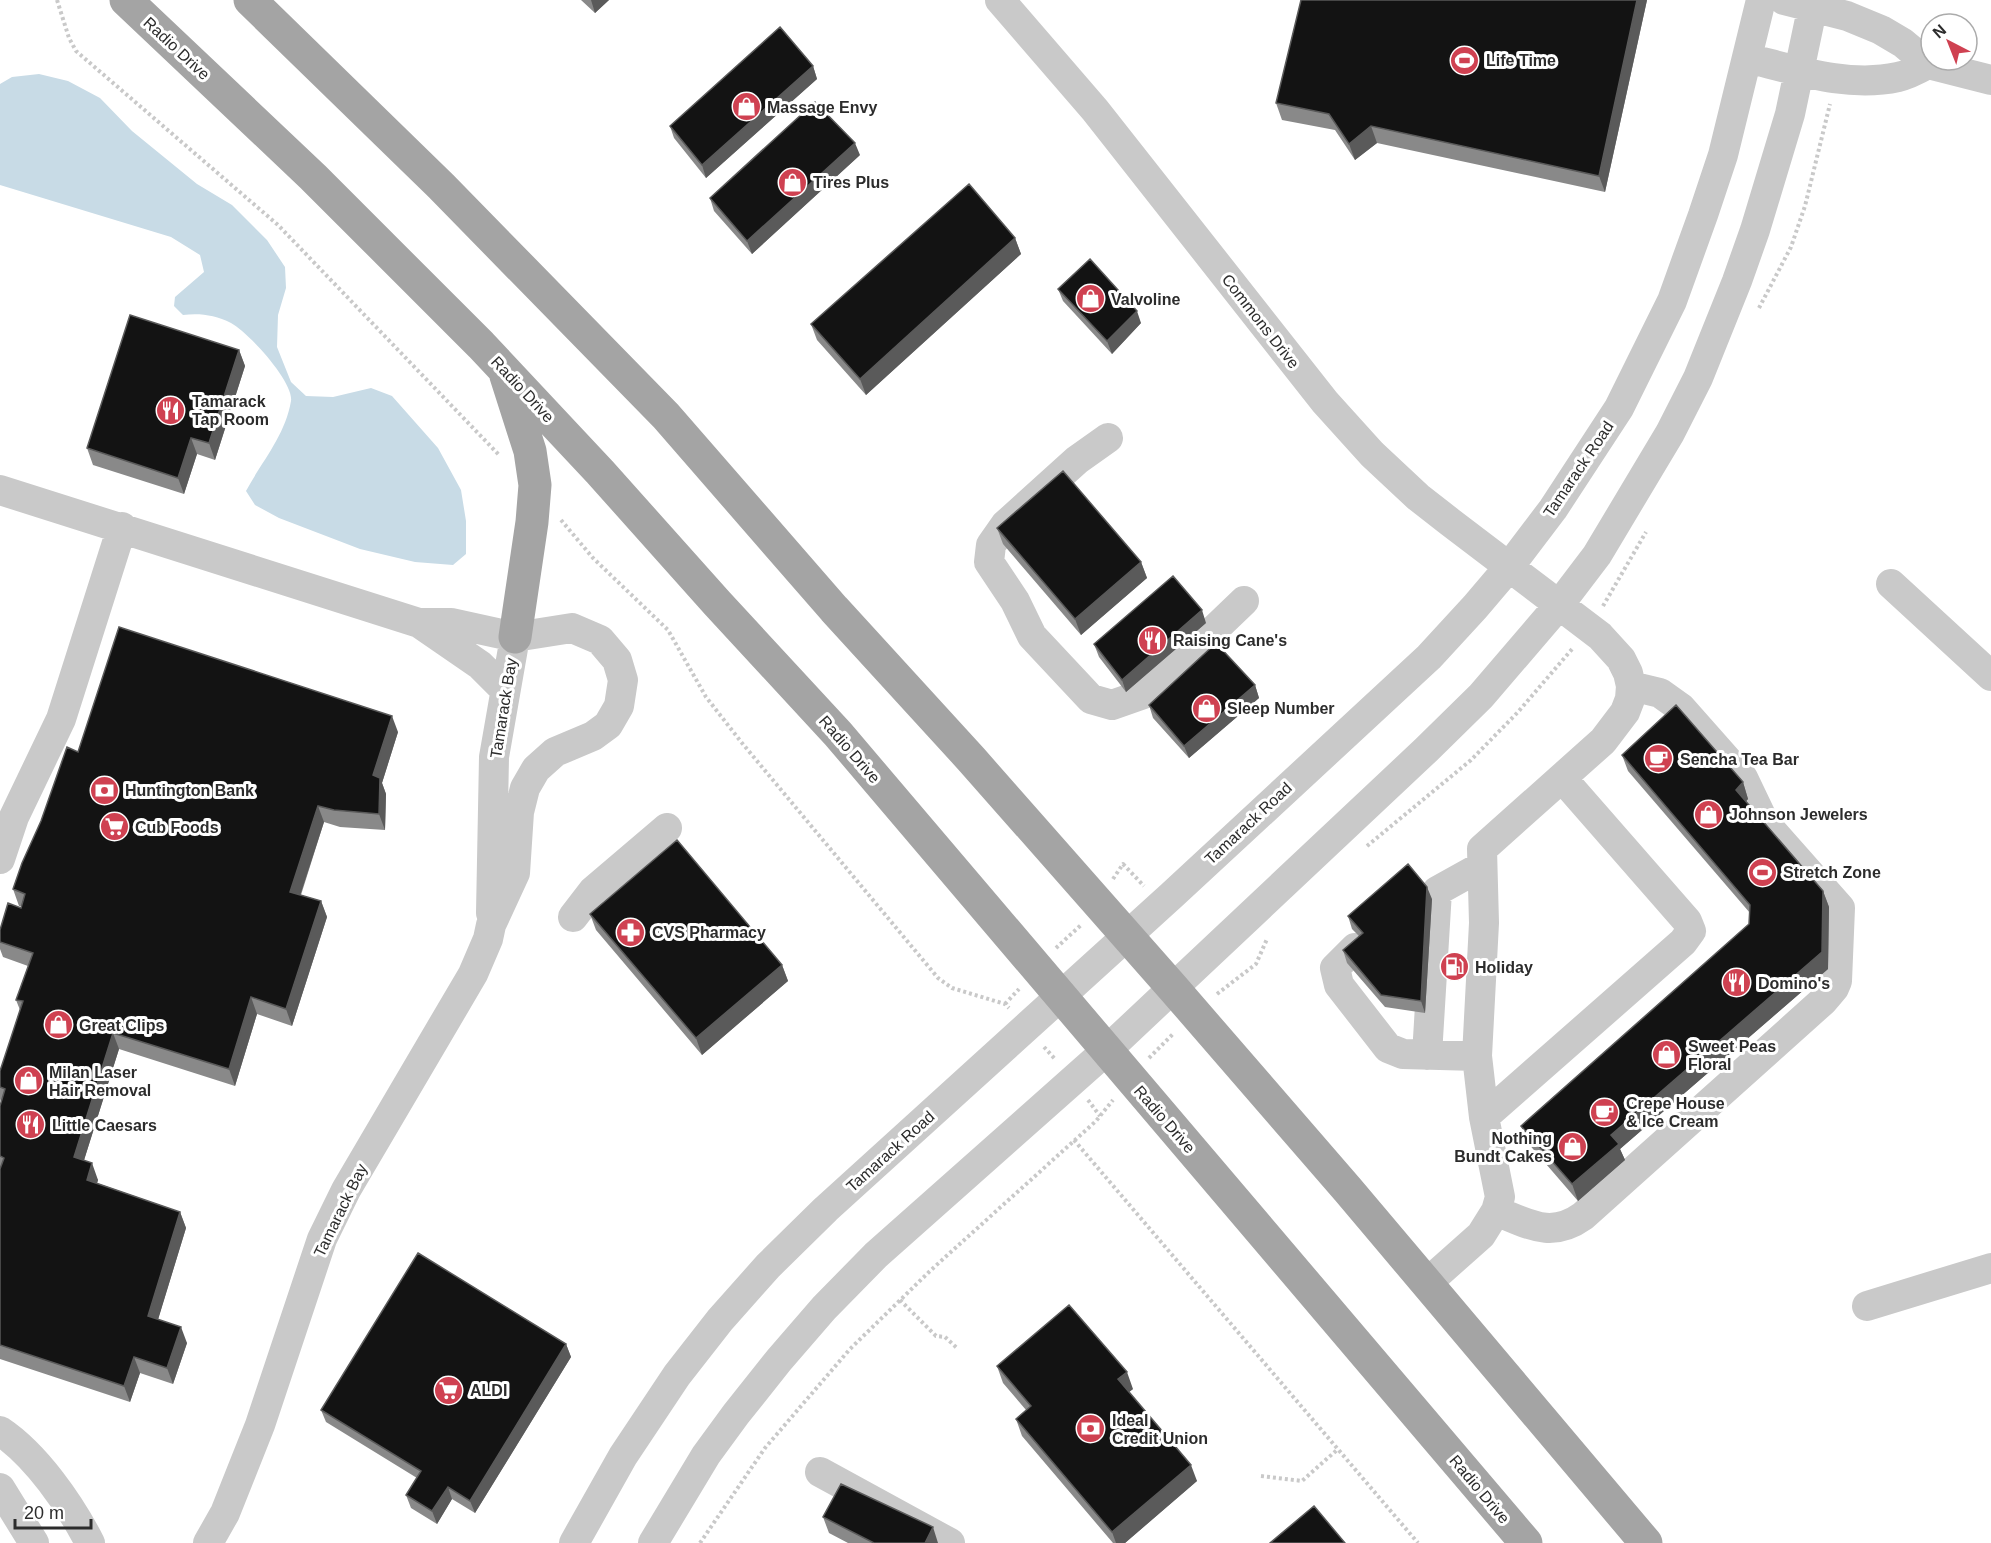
<svg xmlns="http://www.w3.org/2000/svg" width="1991" height="1543" font-family="Helvetica,sans-serif">
<rect width="100%" height="100%" fill="#fff"/>
<path fill="#c8dbe6" d="M 39,74 L 68,81 L 100,98 L 132,131 L 197,184 L 232,205 L 267,240 L 285,267 L 286,288 L 278,315 L 277,347 L 291,382 L 306,396 L 333,397 L 371,388 L 392,396 L 438,448 L 461,490 L 466,521 L 466,554 L 453,565 L 415,562 L 360,549 L 279,518 L 255,505 L 246,491 C 262,461 285,436 291,401 C 294,382 248,332 231,323 C 215,315 200,313 183,315 L 174,306 L 175,297 L 204,272 L 200,255 L 171,237 L 0,185 L 0,84 L 12,77 Z"/>
<g fill="none" stroke-linecap="round" stroke-linejoin="round">
<path stroke="#c9c9c9" stroke-width="4" stroke-dasharray="3 3" stroke-linecap="butt" d="M 57,0 L 69,38 L 76,51 L 278,225 L 500,456
M 1759,308 L 1791,247 L 1805,206 L 1830,104
M 561,520 L 593,558 L 668,630 L 706,697 L 742,743 L 938,978 L 952,988 L 1005,1004 L 1009,1008
M 1603,606 L 1646,532
M 1367,846 L 1471,760 L 1518,712 L 1573,648
M 1113,879 L 1123,864 L 1144,886
M 1056,948 L 1081,925
M 1217,994 L 1256,964 L 1267,939
M 1005,1004 L 1019,989
M 1044,1047 L 1055,1059
M 1149,1058 L 1174,1033
M 1088,1100 L 1100,1116
M 1074,1140 L 1418,1543
M 900,1300 L 936,1336 L 945,1337 L 957,1348
M 1261,1476 L 1302,1481 L 1338,1449
M 700,1543 L 765,1448 L 850,1349 L 931,1270 L 1096,1121 L 1113,1100"/>
<path stroke="#c9c9c9" stroke-width="30" d="M 1000,0 L 1095,110 L 1325,402 L 1372,454 L 1418,497 L 1450,522 L 1600,636 L 1621,659 L 1628,673 L 1631,686 L 1660,693 L 1681,708 L 1743,778 L 1764,822 L 1840,908 L 1837,981 L 1834,988 L 1823,1001 L 1583,1216 C 1551,1239 1529,1224 1496,1211 L 1481,1235 L 1427,1283
M 1784,0 L 1847,16 L 1881,30 L 1903,43 L 1928,64 L 1991,80
M 1747,58 C 1796,70 1848,88 1898,77 C 1908,75 1919,69 1928,64
M 1108,438 L 1077,460 L 1005,525 L 991,545 L 989,562 L 1015,601 L 1032,636 L 1091,699 L 1112,705 L 1149,692 L 1244,601
M 0,490 L 419,623 L 480,665 L 505,690
M 1891,584 L 1991,676
M 0,859 L 14,817 L 61,719 L 122,527
M 491,913 L 494,757 L 515,637
M 573,917 L 593,891 L 667,828
M 1355,948 L 1335,968 L 1339,985 L 1388,1048 L 1403,1054 L 1477,1056
M 1427,1055 L 1437,891 L 1482,866
M 1484,1117 L 1683,942 L 1691,931 L 1687,921 L 1562,778
M 1496,1211 L 1500,1197 L 1484,1117 L 1477,1056 L 1484,923 L 1482,849 L 1603,741 L 1625,712 L 1630,699 L 1631,686
M 1867,1306 L 1991,1268
M 0,1431 C 36,1455 70,1504 90,1543
M 820,1472 L 950,1543
M 0,1488 L 34,1543
M 208,1543 L 225,1513 L 260,1425 L 322,1239 L 346,1190 L 473,974 L 488,939 L 491,925 L 515,873 L 519,812 L 525,788 L 536,769 L 555,752 L 593,736 L 608,725 L 619,706 L 623,680 L 617,660 L 600,640 L 572,628 L 515,637 L 451,623 L 419,623
M 574,1543 L 623,1456 L 677,1375 L 720,1320 L 768,1266 L 826,1209 L 1172,895 L 1429,657 L 1475,607 L 1509,567 L 1553,509 L 1619,408 L 1672,301 L 1703,215 L 1723,155 L 1761,0
M 653,1543 L 706,1455 L 736,1414 L 779,1360 L 824,1308 L 876,1255 L 1107,1050 L 1426,750 L 1481,696 L 1559,605 L 1597,555 L 1670,433 L 1698,378 L 1737,281 L 1755,230 L 1790,114 L 1814,0"/>
<path stroke="#a4a4a4" stroke-width="33" d="M 126,0 L 313,177 L 481,345 L 600,472 L 717,603 L 838,734 L 1526,1543
M 250,0 L 441,186 L 666,416 L 834,609 L 972,760 L 1173,988 L 1348,1190 L 1646,1543
M 506,376 L 530,451 L 535,485 L 532,522 L 515,637"/>
</g>
<path fill="#898989" d="M 581,0 L 609,0 L 595,13 Z
M 1647,0 L 1605,192 L 1377,143 L 1355,160 L 1335,130 L 1282,120 L 1276,103 Z
M 813,66 L 817,79 L 706,178 L 674,138 L 670,126 Z
M 860,155 L 752,254 L 714,211 L 710,198 Z
M 1015,238 L 1021,254 L 866,395 L 817,340 L 811,324 Z
M 1058,289 L 1141,323 L 1112,354 L 1063,301 Z
M 239,350 L 245,366 L 215,460 L 197,454 L 184,494 L 93,465 L 87,448 Z
M 997,528 L 1141,562 L 1147,578 L 1081,635 L 1003,544 Z
M 1206,623 L 1126,692 L 1099,657 L 1094,644 Z
M 1255,685 L 1259,698 L 1189,758 L 1153,718 L 1149,705 Z
M 398,732 L 382,783 L 386,794 L 385,830 L 340,827 L 324,822 L 301,895 L 321,901 L 327,917 L 292,1026 L 257,1014 L 235,1086 L 119,1049 L 84,1160 L 98,1180 L 97,1183 L 180,1212 L 186,1228 L 158,1319 L 187,1343 L 173,1384 L 140,1373 L 130,1402 L 0,1359 L 0,1106 L 1,1102 L 0,1099 L 0,1071 L 20,1010 L 16,1000 L 28,966 L 3,957 L 0,949 L 0,930 L 21,908 L 21,906 L 19,906 L 13,889 L 78,752 Z
M 1622,755 L 1743,782 L 1748,799 L 1746,801 L 1823,891 L 1829,907 L 1828,969 L 1620,1149 L 1625,1160 L 1578,1201 L 1527,1142 L 1521,1126 L 1749,924 L 1750,913 L 1628,771 Z
M 1432,899 L 1425,1013 L 1385,1007 L 1347,963 L 1343,950 L 1359,936 L 1352,929 L 1348,916 Z
M 590,914 L 782,965 L 788,981 L 702,1055 L 596,930 Z
M 566,1344 L 571,1357 L 475,1513 L 452,1499 L 437,1524 L 411,1508 L 406,1495 L 417,1478 L 326,1422 L 321,1410 Z
M 997,1366 L 1133,1389 L 1129,1392 L 1197,1481 L 1125,1543 L 1113,1543 L 1022,1436 L 1016,1419 L 1026,1410 L 1003,1383 Z
M 823,1517 L 938,1543 L 848,1543 L 829,1533 Z"/>
<path fill="#5a5a5a" d="M 591,0 L 609,0 L 595,13 Z
M 1637,0 L 1647,0 L 1605,192 L 1599,176 Z
M 813,66 L 817,79 L 706,178 L 702,165 Z
M 1371,126 L 1377,143 L 1355,160 L 1349,144 Z
M 855,143 L 860,155 L 752,254 L 747,241 Z
M 1015,238 L 1021,254 L 866,395 L 860,379 Z
M 1137,311 L 1141,323 L 1112,354 L 1107,341 Z
M 239,350 L 245,366 L 215,460 L 209,443 Z
M 191,438 L 197,454 L 184,494 L 178,478 Z
M 1141,562 L 1147,578 L 1081,635 L 1075,619 Z
M 1202,610 L 1206,623 L 1126,692 L 1122,680 Z
M 1255,685 L 1259,698 L 1189,758 L 1184,746 Z
M 392,716 L 398,732 L 382,783 L 386,794 L 385,830 L 379,814 L 373,775 Z
M 1743,782 L 1748,799 L 1742,806 L 1736,790 Z
M 318,806 L 324,822 L 296,908 L 290,892 Z
M 1427,887 L 1432,899 L 1425,1013 L 1421,1001 Z
M 1823,891 L 1829,907 L 1828,969 L 1620,1149 L 1625,1160 L 1578,1201 L 1572,1184 L 1611,1135 Z
M 321,901 L 327,917 L 292,1026 L 286,1009 Z
M 782,965 L 788,981 L 702,1055 L 696,1038 Z
M 251,997 L 257,1014 L 235,1086 L 229,1069 Z
M 113,1033 L 119,1049 L 80,1173 L 74,1157 Z
M 92,1163 L 98,1180 L 93,1196 L 87,1180 Z
M 180,1212 L 186,1228 L 154,1333 L 148,1316 Z
M 181,1327 L 187,1343 L 173,1384 L 167,1368 Z
M 566,1344 L 571,1357 L 475,1513 L 470,1501 Z
M 134,1357 L 140,1373 L 130,1402 L 124,1386 Z
M 1127,1372 L 1133,1389 L 1124,1396 L 1118,1379 Z
M 1191,1465 L 1197,1481 L 1125,1543 L 1116,1543 L 1112,1532 Z
M 448,1487 L 452,1499 L 437,1524 L 432,1511 Z
M 933,1527 L 938,1543 L 925,1543 Z"/>
<path fill="#131313" stroke="#5a5a5a" stroke-width="1.5" d="M 1301,0 L 1637,0 L 1599,176 L 1371,126 L 1349,144 L 1329,114 L 1276,103 Z
M 780,27 L 813,66 L 702,165 L 670,126 Z
M 815,102 L 855,143 L 747,241 L 710,198 Z
M 969,184 L 1015,238 L 860,379 L 811,324 Z
M 1090,259 L 1137,311 L 1107,341 L 1058,289 Z
M 130,315 L 239,350 L 209,443 L 191,438 L 178,478 L 87,448 Z
M 1063,471 L 1141,562 L 1075,619 L 997,528 Z
M 1173,576 L 1202,610 L 1122,680 L 1094,644 Z
M 119,627 L 392,716 L 373,775 L 380,778 L 379,814 L 334,810 L 318,806 L 290,892 L 321,901 L 286,1009 L 251,997 L 229,1069 L 113,1033 L 74,1157 L 92,1163 L 87,1180 L 180,1212 L 148,1316 L 181,1327 L 167,1368 L 134,1357 L 124,1386 L 0,1345 L 0,1169 L 4,1158 L 0,1156 L 0,1106 L 5,1089 L 0,1087 L 0,1071 L 23,1001 L 16,1000 L 33,953 L 0,942 L 0,930 L 8,903 L 21,908 L 25,894 L 13,889 L 22,863 L 41,821 L 67,747 L 78,752 Z
M 1216,643 L 1255,685 L 1184,746 L 1149,705 Z
M 1676,705 L 1743,782 L 1736,790 L 1823,891 L 1822,952 L 1611,1135 L 1619,1144 L 1572,1184 L 1521,1126 L 1749,924 L 1750,905 L 1622,755 Z
M 677,840 L 782,965 L 696,1038 L 590,914 Z
M 1408,864 L 1427,887 L 1421,1001 L 1381,995 L 1343,950 L 1363,933 L 1348,916 Z
M 418,1253 L 566,1344 L 470,1501 L 448,1487 L 432,1511 L 406,1495 L 421,1471 L 321,1410 Z
M 1069,1305 L 1127,1372 L 1118,1379 L 1191,1465 L 1112,1532 L 1016,1419 L 1031,1406 L 997,1366 Z
M 841,1484 L 933,1527 L 925,1543 L 874,1543 L 823,1517 Z
M 1314,1506 L 1345,1543 L 1270,1543 Z"/>
<defs>
<symbol id="stadium-disc" viewBox="-11 -11 22 22"><circle r="9.5" fill="#cf4151" stroke="#fff"/><path d="M0-5a6.5 5 0 1 0 0 10a6.5 5 0 1 0 0-10ZM-3.5-1.8h7v3.6h-7Z" fill="#fff"/></symbol>
<symbol id="shop-disc" viewBox="-11 -11 22 22"><circle r="9.5" fill="#cf4151" stroke="#fff"/><path d="M-5-2.5h2.3a2.7 3.5 0 0 1 5.4 0H5L5.5 6h-11ZM-1.5-2.5h3a1.5 2.3 0 0 0-3 0Z" fill="#fff"/></symbol>
<symbol id="restaurant-disc" viewBox="-11 -11 22 22"><circle r="9.5" fill="#cf4151" stroke="#fff"/><path d="M-5-6h1v4h1v-4h1v4h1v-4h1v5L-1.5 .5V6h-2V.5L-5-1ZM5-6V6H3V1.5H1.5Q1.5-4 5-6Z" fill="#fff"/></symbol>
<symbol id="cafe-disc" viewBox="-11 -11 22 22"><circle r="9.5" fill="#cf4151" stroke="#fff"/><path d="M-5.5-4.5H6V0H3Q3 3.5 0 3.5H-2.5Q-5.5 3.5-5.5 0ZM3-3.2v2h1.7v-2ZM-6 4.5H4V6H-6Z" fill="#fff"/></symbol>
<symbol id="bank-disc" viewBox="-11 -11 22 22"><circle r="9.5" fill="#cf4151" stroke="#fff"/><path d="M-6-4H6V4H-6ZM0-2.3a2.3 2.3 0 1 0 0 4.6a2.3 2.3 0 1 0 0-4.6Z" fill="#fff"/></symbol>
<symbol id="supermarket-disc" viewBox="-11 -11 22 22"><circle r="9.5" fill="#cf4151" stroke="#fff"/><path d="M-6-5.5h2.5l.6 2H6L4.5 2H-2.5L-4.4-4H-6ZM-1.5 3.2a1.3 1.3 0 1 0 .1 0ZM3 3.2a1.3 1.3 0 1 0 .1 0Z" fill="#fff"/></symbol>
<symbol id="pharmacy-disc" viewBox="-11 -11 22 22"><circle r="9.5" fill="#cf4151" stroke="#fff"/><path d="M-2-6h4v4h4v4h-4v4h-4v-4h-4v-4h4Z" fill="#fff"/></symbol>
<symbol id="fuel-disc" viewBox="-11 -11 22 22"><circle r="9.5" fill="#cf4151" stroke="#fff"/><path d="M-5.5-6h7V0h2V4h1.3V-2.5L3-4.5l.8-.8L6-3V5H2.5V1h-1V6h-7ZM-4.2-4.7v3.2H.2V-4.7Z" fill="#fff"/></symbol>
</defs>
<g fill-rule="evenodd">
<use href="#stadium-disc" x="1448" y="44" width="33" height="33"/>
<use href="#shop-disc" x="730" y="90" width="33" height="33"/>
<use href="#shop-disc" x="776" y="166" width="33" height="33"/>
<use href="#shop-disc" x="1074" y="282" width="33" height="33"/>
<use href="#restaurant-disc" x="154" y="394" width="33" height="33"/>
<use href="#restaurant-disc" x="1136" y="624" width="33" height="33"/>
<use href="#shop-disc" x="1190" y="692" width="33" height="33"/>
<use href="#cafe-disc" x="1642" y="742" width="33" height="33"/>
<use href="#bank-disc" x="88" y="774" width="33" height="33"/>
<use href="#shop-disc" x="1692" y="798" width="33" height="33"/>
<use href="#supermarket-disc" x="98" y="810" width="33" height="33"/>
<use href="#stadium-disc" x="1746" y="856" width="33" height="33"/>
<use href="#pharmacy-disc" x="614" y="916" width="33" height="33"/>
<use href="#fuel-disc" x="1438" y="950" width="33" height="33"/>
<use href="#restaurant-disc" x="1720" y="966" width="33" height="33"/>
<use href="#shop-disc" x="42" y="1008" width="33" height="33"/>
<use href="#shop-disc" x="1650" y="1038" width="33" height="33"/>
<use href="#shop-disc" x="12" y="1064" width="33" height="33"/>
<use href="#cafe-disc" x="1588" y="1096" width="33" height="33"/>
<use href="#restaurant-disc" x="14" y="1108" width="33" height="33"/>
<use href="#shop-disc" x="1556" y="1130" width="33" height="33"/>
<use href="#supermarket-disc" x="432" y="1374" width="33" height="33"/>
<use href="#bank-disc" x="1074" y="1412" width="33" height="33"/>
</g>
<g text-anchor="middle" stroke-width="6" stroke-linejoin="round" paint-order="stroke">
<g font-size="16" fill="#2c2c2c" stroke="#fff">
<text transform="translate(177 48) rotate(43)" y="6">Radio Drive</text>
<text transform="translate(1261 321) rotate(52)" y="6">Commons Drive</text>
<text transform="translate(523 389) rotate(47)" y="6">Radio Drive</text>
<text transform="translate(1578 469) rotate(-56)" y="6">Tamarack Road</text>
<text transform="translate(503 708) rotate(-81)" y="6">Tamarack Bay</text>
<text transform="translate(850 749) rotate(49)" y="6">Radio Drive</text>
<text transform="translate(1248 823) rotate(-43)" y="6">Tamarack Road</text>
<text transform="translate(1165 1119) rotate(49)" y="6">Radio Drive</text>
<text transform="translate(890 1151) rotate(-42)" y="6">Tamarack Road</text>
<text transform="translate(340 1210) rotate(-64)" y="6">Tamarack Bay</text>
<text transform="translate(1480 1489) rotate(50)" y="6">Radio Drive</text>
</g>
<g font-size="16" font-weight="bold" fill="#2c2c2c" stroke="#fff" text-anchor="start">
<text x="1486" y="66">Life Time</text>
<text x="767" y="113">Massage Envy</text>
<text x="813" y="188">Tires Plus</text>
<text x="1111" y="305">Valvoline</text>
<text x="192" y="407">Tamarack<tspan x="192" dy="18">Tap Room</tspan></text>
<text x="1173" y="646">Raising Cane's</text>
<text x="1227" y="714">Sleep Number</text>
<text x="1680" y="765">Sencha Tea Bar</text>
<text x="125" y="796">Huntington Bank</text>
<text x="1729" y="820">Johnson Jewelers</text>
<text x="135" y="833">Cub Foods</text>
<text x="1783" y="878">Stretch Zone</text>
<text x="652" y="938">CVS Pharmacy</text>
<text x="1475" y="973">Holiday</text>
<text x="1758" y="989">Domino's</text>
<text x="79" y="1031">Great Clips</text>
<text x="1688" y="1052">Sweet Peas<tspan x="1688" dy="18">Floral</tspan></text>
<text x="49" y="1078">Milan Laser<tspan x="49" dy="18">Hair Removal</tspan></text>
<text x="1626" y="1109">Crepe House<tspan x="1626" dy="18">&amp; Ice Cream</tspan></text>
<text x="52" y="1131">Little Caesars</text>
<text x="1552" y="1144" text-anchor="end">Nothing<tspan x="1552" dy="18">Bundt Cakes</tspan></text>
<text x="470" y="1396">ALDI</text>
<text x="1112" y="1426">Ideal<tspan x="1112" dy="18">Credit Union</tspan></text>
</g>
</g>
<g transform="translate(1949 42) rotate(318)"><circle r="28" fill="#ffffff" stroke="#ababab" stroke-width="1.5"/>
<path d="M0-4.5L10 22L0 15L-10 22Z" fill="#cf4151"/>
<text y="-9" font-size="16" font-weight="bold" text-anchor="middle" fill="#2c2c2c">N</text>
</g>
<path d="M15 1519v9h76v-9" fill="none" stroke="#2c2c2c" stroke-width="3"/>
<text x="24" y="1519" font-size="18" fill="#2c2c2c" stroke="#ffffff" stroke-width="4.5" paint-order="stroke">20 m</text>
</svg>
